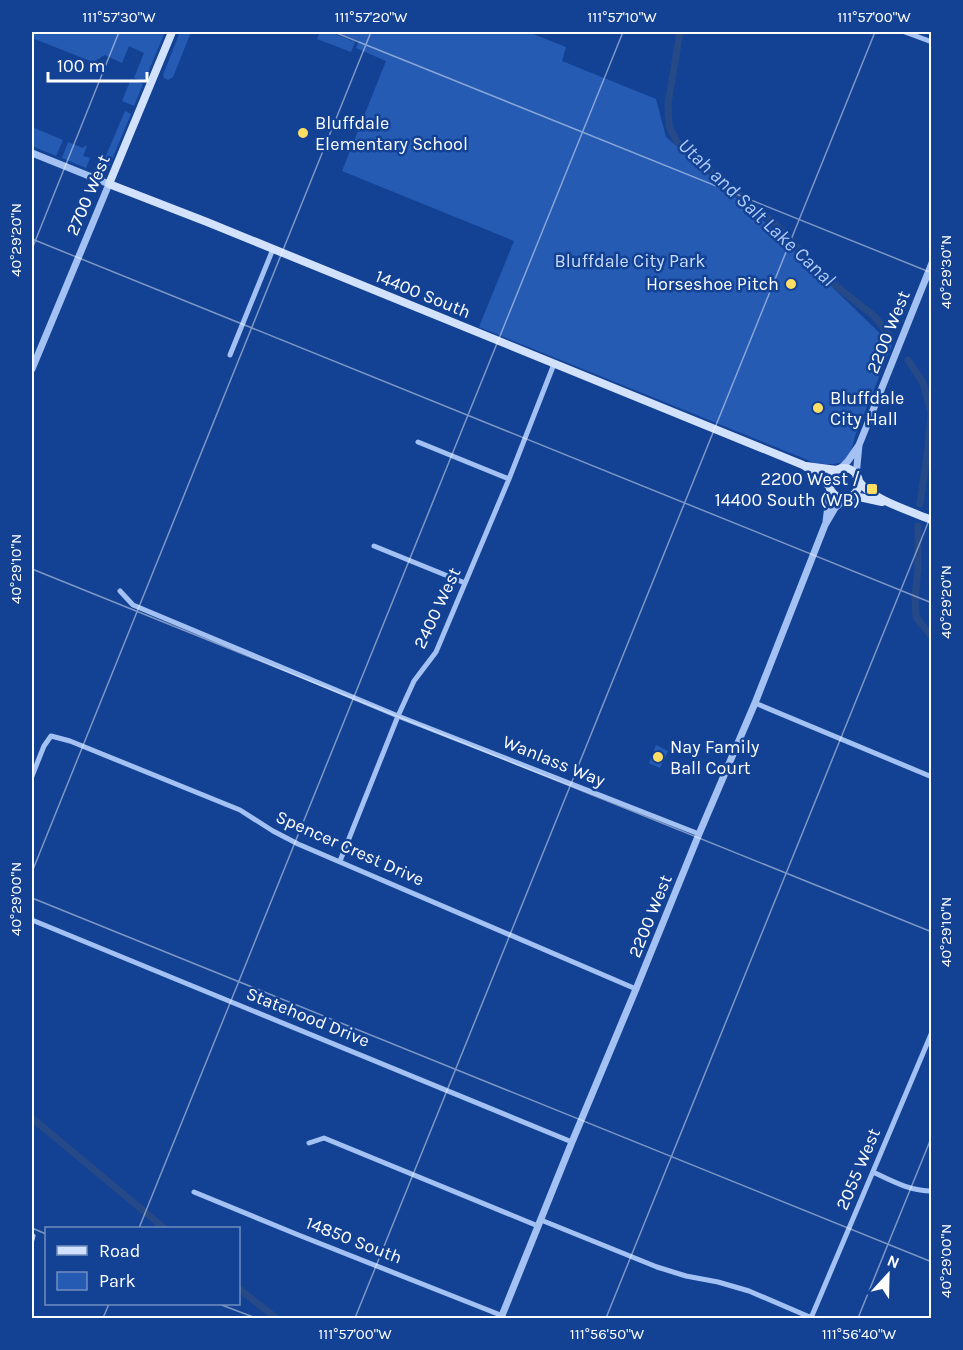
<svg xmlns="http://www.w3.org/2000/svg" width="963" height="1350" font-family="Karla,sans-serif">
<rect width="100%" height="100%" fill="#134295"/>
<path fill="#265bb4" d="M 32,32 L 165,32 L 144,82 L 134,78 L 144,53 L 129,46 L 122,63 L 105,55 L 93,62 L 32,38 Z
M 180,32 L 191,32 L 173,77 L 168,80 L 164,78 L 163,75 Z
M 320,32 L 330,32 L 355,42 L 351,52 L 317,39 Z
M 336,32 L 528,32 L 566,47 L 562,61 L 656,99 L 666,137 L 767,224 L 892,345 L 855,436 C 849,464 842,466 815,463 L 479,327 L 514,241 L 342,171 L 386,61 L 356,48 L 359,41 Z
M 131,79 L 143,84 L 134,106 L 122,101 Z
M 125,111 L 131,114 L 108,169 L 102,174 L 94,171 L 97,161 L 103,163 Z
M 32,127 L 63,140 L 56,156 L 32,146 Z
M 68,142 L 83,148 L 85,146 L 87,146 L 83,156 L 90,158 L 86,168 L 62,158 Z
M 656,745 L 668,751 L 660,768 L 649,763 Z"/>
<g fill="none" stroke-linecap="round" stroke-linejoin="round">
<path stroke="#264987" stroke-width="7" d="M 680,32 L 668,104 L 669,126 L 677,142 L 701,164 L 775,224 L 824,276 L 875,317 L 890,336
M 908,360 L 923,383 L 931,412 L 928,448 L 920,504
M 918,526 L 918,569 L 915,598 L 916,617 L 932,637
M 32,1118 L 164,1228
M 238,1288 L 276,1318"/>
<path stroke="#a3c1f2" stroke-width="5" d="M 905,32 L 932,42
M 230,355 L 273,249
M 418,442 L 509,479
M 374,546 L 465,583
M 120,591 L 133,605 L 398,716 L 699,834
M 755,703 L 932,777
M 32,776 L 44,746 L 51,736 L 70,741 L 240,810 L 273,831 L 298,844 L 636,989
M 340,861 L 398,716 L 414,681 L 436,652 L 509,479 L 554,364
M 32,920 L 572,1142
M 309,1143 L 324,1138 L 538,1226
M 873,1172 C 892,1181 910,1191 932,1191
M 194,1192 L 296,1234 L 503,1316
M 541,1220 L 657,1267 L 686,1276 L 718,1282 L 749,1291 L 812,1318
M 32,1240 L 33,1236
M 811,1318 L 932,1032"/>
<path stroke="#a3c1f2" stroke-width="7" d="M 32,153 L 109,184 L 32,369
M 840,469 L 848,461 L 859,445 L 932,263
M 856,476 L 859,445
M 826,522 L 830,489
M 501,1318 L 572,1142 L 636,989 L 699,834 L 755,703 L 825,525 L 835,508 L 846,498"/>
<path stroke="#d2e1fc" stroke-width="8" d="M 172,32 L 109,184 L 207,222 L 803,465 L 821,477 L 829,486
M 806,466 L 837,470
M829 483a15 15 0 1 1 30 0a15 15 0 1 1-30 0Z
M 858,480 C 870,499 910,511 932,520
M 851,496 L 859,497 L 882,502"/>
</g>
<path fill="none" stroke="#fff" stroke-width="1.5" stroke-opacity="0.45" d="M 334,32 L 932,273M 32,239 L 932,603M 32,249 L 119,32M 32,569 L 932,932M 32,872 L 371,32M 32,898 L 932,1262M 32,1228 L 46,1234M 139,1228 L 623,32M 219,1304 L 256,1318M 103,1318 L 109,1304M 355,1318 L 875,32M 606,1318 L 932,513M 858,1318 L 932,1136"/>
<g fill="#ffde64" stroke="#134295" stroke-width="2">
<circle cx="303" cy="133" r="6"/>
<circle cx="791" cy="284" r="6"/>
<circle cx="818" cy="408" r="6"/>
<rect x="866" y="483" width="12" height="12" rx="3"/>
<circle cx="658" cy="757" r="6"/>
</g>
<g text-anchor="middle" stroke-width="5" stroke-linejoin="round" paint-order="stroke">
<g font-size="18" fill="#fff" stroke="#134295" text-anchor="start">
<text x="315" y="129">Bluffdale<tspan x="315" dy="21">Elementary School</tspan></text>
<text x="779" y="290" text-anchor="end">Horseshoe Pitch</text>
<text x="830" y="404">Bluffdale<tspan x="830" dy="21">City Hall</tspan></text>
<text x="860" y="485" text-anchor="end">2200 West /<tspan x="860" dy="21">14400 South (WB)</tspan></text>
<text x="670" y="753">Nay Family<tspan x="670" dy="21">Ball Court</tspan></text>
</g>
<g font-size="18" fill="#fff" stroke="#134295">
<text transform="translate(88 195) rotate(-67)" y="6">2700 West</text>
<text transform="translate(423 294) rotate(22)" y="6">14400 South</text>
<text transform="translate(888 332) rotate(-68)" y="6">2200 West</text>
<text transform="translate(437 608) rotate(-65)" y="6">2400 West</text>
<text transform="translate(554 761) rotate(22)" y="6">Wanlass Way</text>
<text transform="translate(350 848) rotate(24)" y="6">Spencer Crest Drive</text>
<text transform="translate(650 916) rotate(-68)" y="6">2200 West</text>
<text transform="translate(308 1017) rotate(22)" y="6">Statehood Drive</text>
<text transform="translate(858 1169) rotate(-67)" y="6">2055 West</text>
<text transform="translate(354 1240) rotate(21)" y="6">14850 South</text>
</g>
<g font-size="18" fill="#cbdefd" stroke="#134295">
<text x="630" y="267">Bluffdale City Park</text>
</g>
<g font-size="20" font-style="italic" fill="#afcbf9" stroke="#134295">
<text transform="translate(757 212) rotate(43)" y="7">Utah and Salt Lake Canal</text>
</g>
</g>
<rect width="963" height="1350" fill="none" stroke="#134295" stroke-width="66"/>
<rect x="45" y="1227" width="195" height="78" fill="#134295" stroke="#718ebf" stroke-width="1.5"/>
<rect x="57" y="1246" width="30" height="9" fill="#d2e1fc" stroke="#718ebf" stroke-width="1.5"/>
<text x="99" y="1257" font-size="18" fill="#ffffff">Road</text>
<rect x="57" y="1272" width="30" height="18" fill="#265bb4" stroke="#718ebf" stroke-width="1.5"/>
<text x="99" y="1287" font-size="18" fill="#ffffff">Park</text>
<g transform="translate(888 1275) rotate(22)" stroke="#134295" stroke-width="4.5" paint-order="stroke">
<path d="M0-4.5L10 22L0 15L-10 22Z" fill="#ffffff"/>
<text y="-9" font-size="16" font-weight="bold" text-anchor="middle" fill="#ffffff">N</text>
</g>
<path d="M48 72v9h99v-9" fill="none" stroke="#ffffff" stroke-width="3"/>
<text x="57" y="72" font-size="18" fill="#ffffff" stroke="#134295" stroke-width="4.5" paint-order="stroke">100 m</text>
<rect x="33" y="33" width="897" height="1284" fill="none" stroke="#fff" stroke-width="2"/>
<g font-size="15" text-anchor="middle" fill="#fff">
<text x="119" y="22">111°57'30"W</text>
<text x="371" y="22">111°57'20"W</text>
<text x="622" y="22">111°57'10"W</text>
<text x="874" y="22">111°57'00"W</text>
<text transform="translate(16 240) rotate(-90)" y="5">40°29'20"N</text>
<text transform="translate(946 272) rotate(-90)" y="5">40°29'30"N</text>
<text transform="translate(16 569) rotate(-90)" y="5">40°29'10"N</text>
<text transform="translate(946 602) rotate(-90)" y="5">40°29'20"N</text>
<text transform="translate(16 899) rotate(-90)" y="5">40°29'00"N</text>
<text transform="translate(946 932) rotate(-90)" y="5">40°29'10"N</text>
<text transform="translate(946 1261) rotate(-90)" y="5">40°29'00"N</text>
<text x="355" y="1339">111°57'00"W</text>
<text x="607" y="1339">111°56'50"W</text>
<text x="859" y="1339">111°56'40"W</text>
</g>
</svg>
